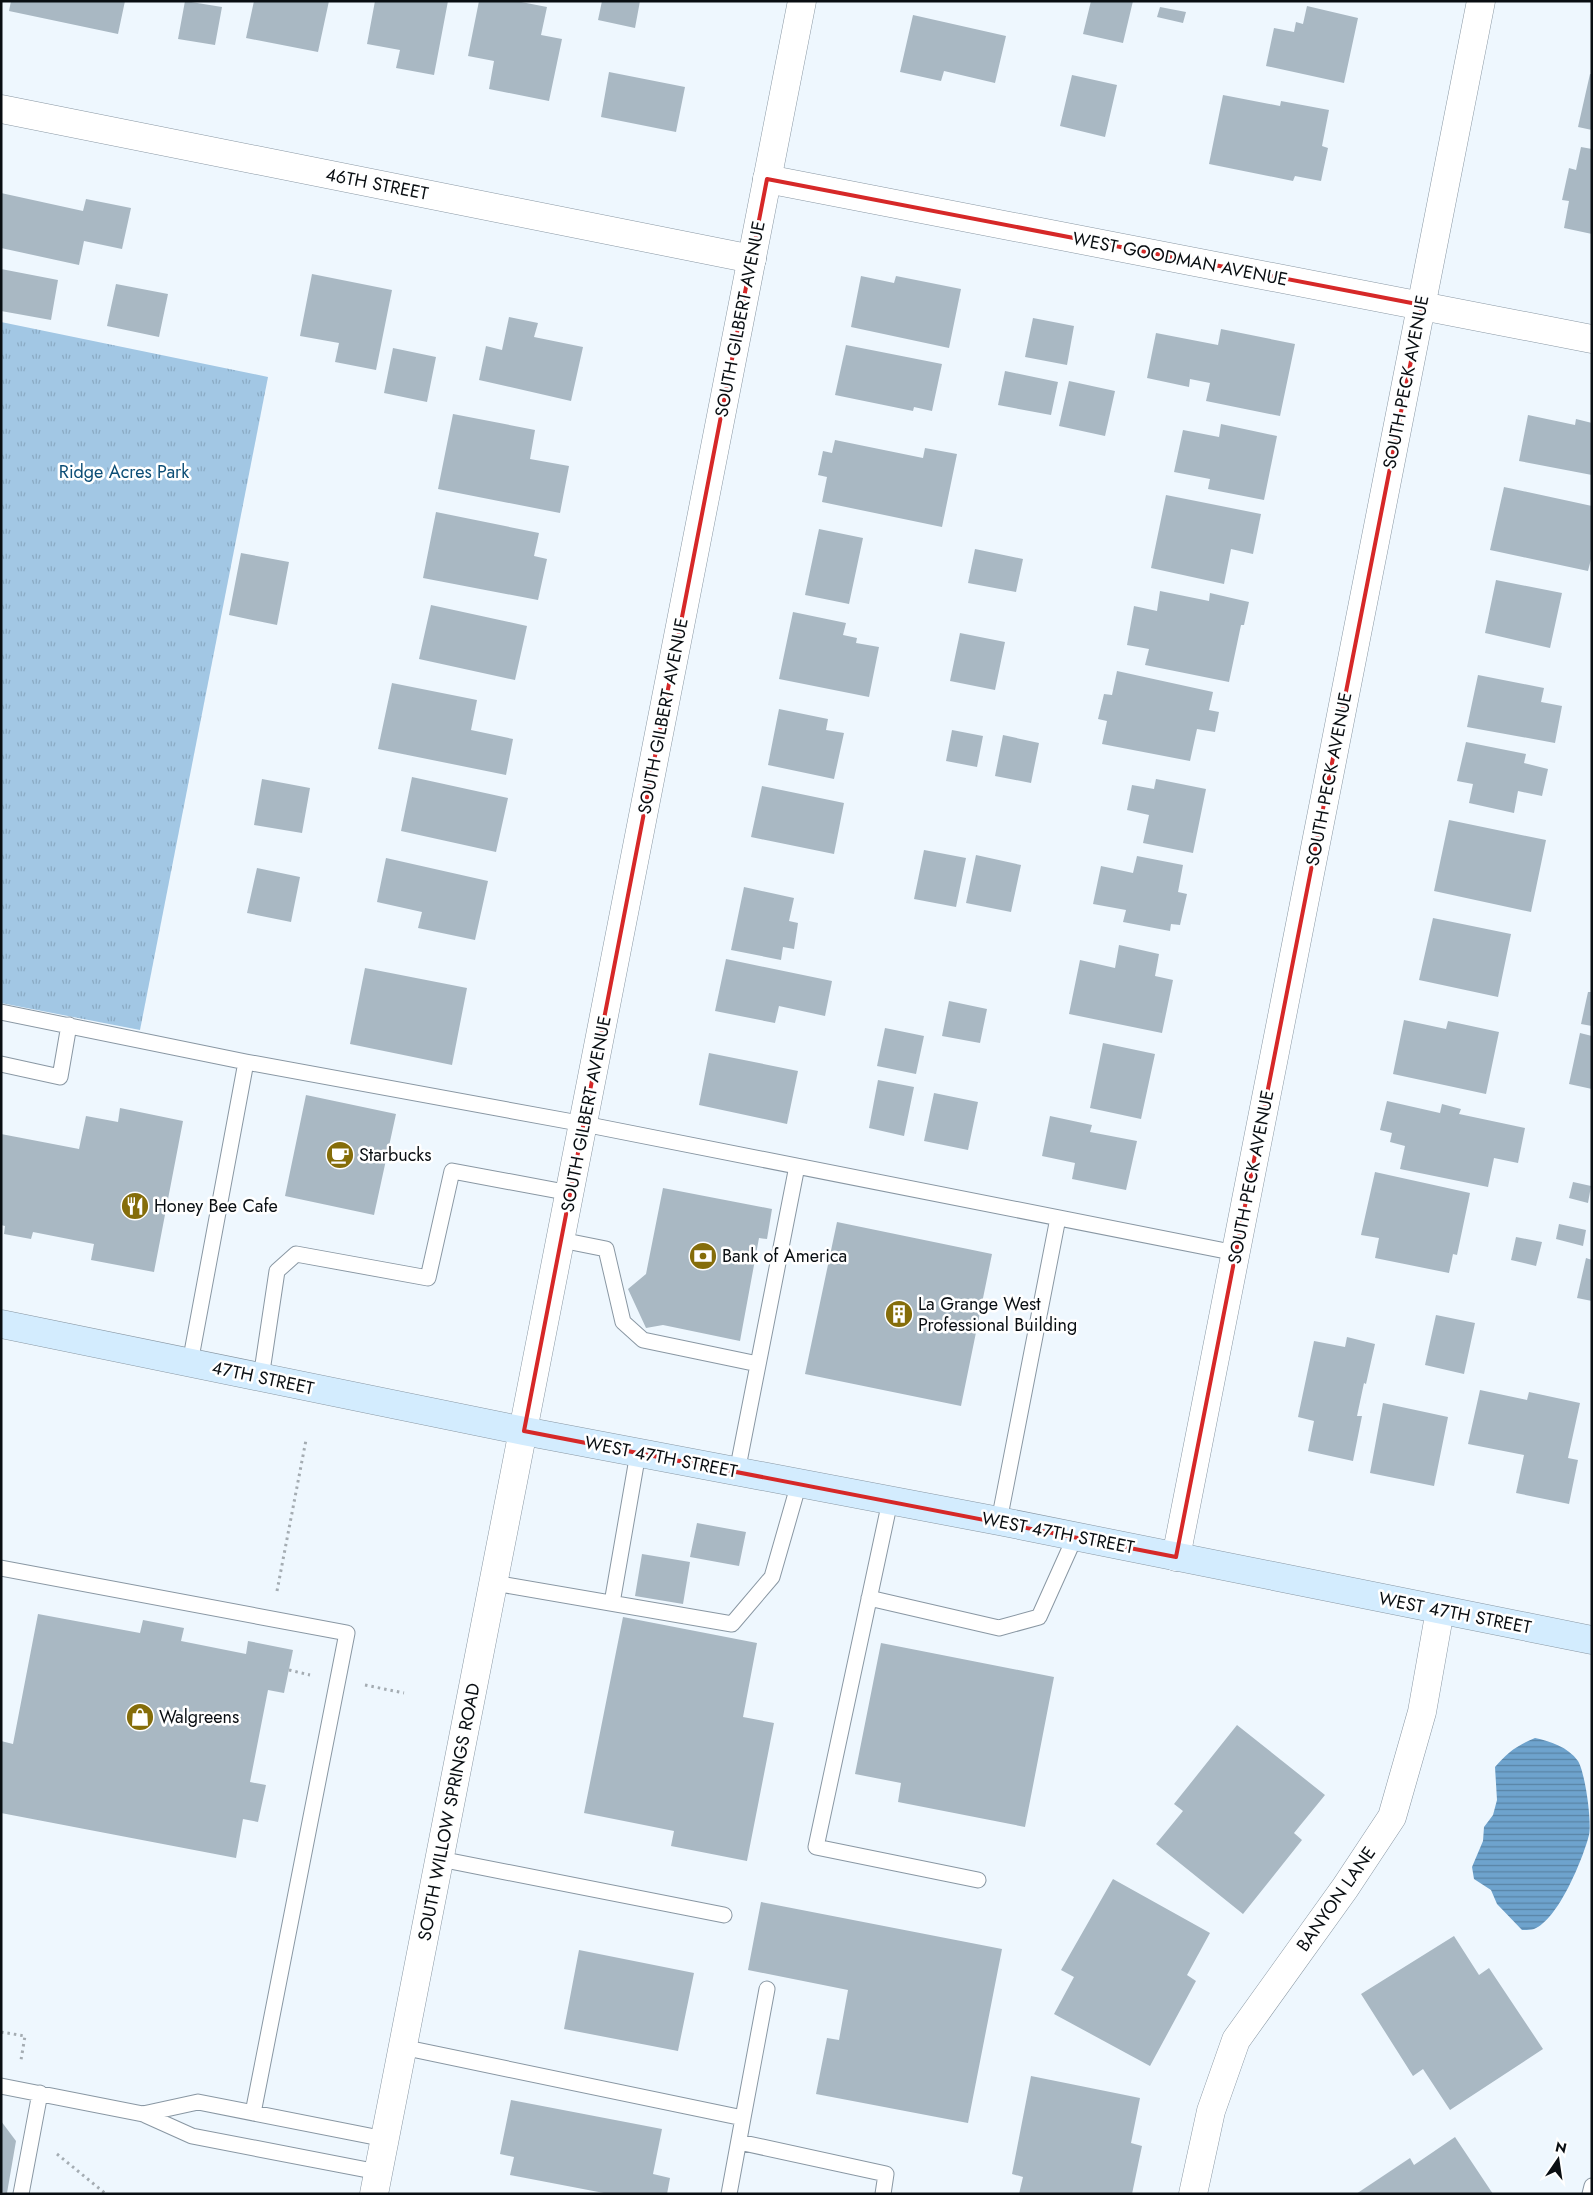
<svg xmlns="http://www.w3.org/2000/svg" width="1593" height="2195" font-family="Jost,sans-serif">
<defs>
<pattern id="park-tufts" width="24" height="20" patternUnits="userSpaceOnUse" patternTransform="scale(1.25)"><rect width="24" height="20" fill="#a2c7e4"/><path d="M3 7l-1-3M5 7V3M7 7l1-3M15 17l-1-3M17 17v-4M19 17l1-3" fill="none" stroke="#8aaac3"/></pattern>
<pattern id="water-rules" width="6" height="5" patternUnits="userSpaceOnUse" patternTransform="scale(1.25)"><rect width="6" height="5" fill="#6ea3cd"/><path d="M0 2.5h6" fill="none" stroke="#5983a5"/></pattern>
</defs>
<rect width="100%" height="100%" fill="#eef7fe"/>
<path fill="url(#park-tufts)" d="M 1,322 L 268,377 L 140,1030 L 1,1003 Z"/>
<path fill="url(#water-rules)" d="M 1535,1738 C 1550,1741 1568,1747 1578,1761 C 1585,1772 1592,1822 1589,1835 C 1583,1859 1558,1920 1534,1929 C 1531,1930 1526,1930 1522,1930 L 1497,1904 L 1491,1890 L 1474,1879 L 1472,1867 L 1483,1841 L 1484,1827 L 1493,1815 L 1497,1800 L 1495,1767 C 1507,1753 1517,1745 1535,1738 Z"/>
<path fill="#a9b8c3" d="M 11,1 L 125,1 L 118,34 L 9,11 Z
M 185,1 L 222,7 L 215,45 L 178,39 Z
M 254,1 L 329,1 L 318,52 L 246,38 Z
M 375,1 L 448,1 L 434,75 L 396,68 L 400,50 L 367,44 Z
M 479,1 L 516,1 L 547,7 L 541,35 L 562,39 L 549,101 L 489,89 L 494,61 L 468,56 Z
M 602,1 L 640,1 L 635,28 L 598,20 Z
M 1091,1 L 1133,1 L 1123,43 L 1083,34 Z
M 1307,6 L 1358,18 L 1344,83 L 1266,66 L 1274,28 L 1294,32 L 1296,22 L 1303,24 Z
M 1160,7 L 1186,12 L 1183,23 L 1157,17 Z
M 913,15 L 1006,36 L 995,83 L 944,71 L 941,81 L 900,72 Z
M 609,72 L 685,87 L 676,132 L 601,117 Z
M 1590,74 L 1592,74 L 1592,130 L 1578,127 Z
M 1072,75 L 1117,85 L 1105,137 L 1060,126 Z
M 1223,95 L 1280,106 L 1281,101 L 1329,110 L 1322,146 L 1328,148 L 1321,181 L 1295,176 L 1293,181 L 1209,164 Z
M 1581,147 L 1592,149 L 1592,234 L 1564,228 L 1569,201 L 1562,200 L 1569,168 L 1576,170 Z
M 1,193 L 83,211 L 86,199 L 131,208 L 122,249 L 84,241 L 79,265 L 1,248 Z
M 1,269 L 58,280 L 51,320 L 1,311 Z
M 312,274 L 392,290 L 376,370 L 335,362 L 339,343 L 300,336 Z
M 861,276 L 894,283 L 896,276 L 961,289 L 949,348 L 851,327 Z
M 116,284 L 168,294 L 159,337 L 107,326 Z
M 509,317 L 538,323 L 534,337 L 583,347 L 571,401 L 479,380 L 486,346 L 502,350 Z
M 1033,318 L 1074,326 L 1067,365 L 1025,357 Z
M 1221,329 L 1295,344 L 1280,416 L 1206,401 L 1210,383 L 1190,379 L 1189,387 L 1147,378 L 1156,333 L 1218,345 Z
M 846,345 L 942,364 L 932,411 L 914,407 L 913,411 L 835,395 Z
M 393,348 L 436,357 L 427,402 L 384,393 Z
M 1005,371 L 1058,382 L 1051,415 L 998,405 Z
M 1069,381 L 1115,391 L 1105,436 L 1059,426 Z
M 453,414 L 535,430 L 530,459 L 569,466 L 560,513 L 438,489 Z
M 1528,415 L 1575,425 L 1576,419 L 1592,423 L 1592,475 L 1519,461 Z
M 1221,424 L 1277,436 L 1264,500 L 1208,489 L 1210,479 L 1174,472 L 1183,430 L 1219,437 Z
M 835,440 L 923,458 L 925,448 L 957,454 L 942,527 L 822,502 L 827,477 L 818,475 L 823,451 L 832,453 Z
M 1504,487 L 1592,506 L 1592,555 L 1588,571 L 1490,550 Z
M 1166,495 L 1261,514 L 1253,554 L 1231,549 L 1224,584 L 1151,568 Z
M 436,512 L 539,533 L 534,556 L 547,559 L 538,600 L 423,578 Z
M 819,529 L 863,538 L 849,604 L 805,595 Z
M 975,549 L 1023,559 L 1016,592 L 968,583 Z
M 241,553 L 289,562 L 277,625 L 229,615 Z
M 1496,580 L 1562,593 L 1550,648 L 1485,633 Z
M 1160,591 L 1209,601 L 1210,593 L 1249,602 L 1244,625 L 1241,625 L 1229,682 L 1145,665 L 1149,649 L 1127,645 L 1134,606 L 1157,611 Z
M 431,605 L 527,626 L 515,680 L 419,659 Z
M 793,612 L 846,623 L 843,635 L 857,638 L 856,643 L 879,647 L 869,697 L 779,679 Z
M 960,633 L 1005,642 L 995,690 L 950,681 Z
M 1117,671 L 1213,692 L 1209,710 L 1219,712 L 1215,732 L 1197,729 L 1190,761 L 1102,744 L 1107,721 L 1098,719 L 1104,694 L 1112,695 Z
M 1478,675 L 1544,688 L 1541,702 L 1562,706 L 1555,743 L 1467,727 Z
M 392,683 L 477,700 L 471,730 L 513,739 L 506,775 L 378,749 Z
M 779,709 L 828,719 L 826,730 L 844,733 L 834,779 L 768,765 Z
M 952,730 L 983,736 L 977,767 L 946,761 Z
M 1003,735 L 1039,743 L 1031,783 L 995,776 Z
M 1466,742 L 1526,754 L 1524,763 L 1548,769 L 1542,796 L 1518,791 L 1514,813 L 1469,803 L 1473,784 L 1457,781 Z
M 412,777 L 508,798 L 496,852 L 401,831 Z
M 262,779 L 310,788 L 302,833 L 254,825 Z
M 1156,779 L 1206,789 L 1193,853 L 1143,843 L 1149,815 L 1127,810 L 1132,785 L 1154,789 Z
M 762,786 L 844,803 L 834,854 L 751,837 Z
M 1449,820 L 1546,840 L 1531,912 L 1434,891 Z
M 924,850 L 966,858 L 956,907 L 914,899 Z
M 976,855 L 1021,865 L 1011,912 L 966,903 Z
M 1137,856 L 1183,865 L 1178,892 L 1187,894 L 1180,925 L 1171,924 L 1170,931 L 1123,922 L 1126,910 L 1093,904 L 1101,866 L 1133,873 Z
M 386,858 L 488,881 L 475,940 L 418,928 L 422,912 L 377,902 Z
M 257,868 L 300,877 L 291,922 L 247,913 Z
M 744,887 L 794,898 L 789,921 L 798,923 L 794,949 L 783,947 L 781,960 L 731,950 Z
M 1433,918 L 1511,934 L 1498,997 L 1419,980 Z
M 1119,945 L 1159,954 L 1155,976 L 1173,980 L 1162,1033 L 1069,1014 L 1080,960 L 1115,968 Z
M 726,959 L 832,981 L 825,1016 L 779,1006 L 775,1023 L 715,1011 Z
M 365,968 L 467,988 L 452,1065 L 350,1044 Z
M 1588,992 L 1592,992 L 1592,1026 L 1581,1024 Z
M 949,1001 L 987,1009 L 980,1043 L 942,1036 Z
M 1404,1020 L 1446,1029 L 1448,1021 L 1499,1032 L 1486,1094 L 1393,1074 Z
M 885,1028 L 924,1036 L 916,1074 L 877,1066 Z
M 1580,1033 L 1592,1036 L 1592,1089 L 1569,1084 Z
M 1103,1043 L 1155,1054 L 1141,1119 L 1090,1108 Z
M 709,1053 L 798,1071 L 787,1124 L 699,1105 Z
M 878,1080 L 914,1087 L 904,1136 L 869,1128 Z
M 934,1093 L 978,1102 L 968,1150 L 924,1141 Z
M 306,1095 L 396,1114 L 374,1215 L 285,1196 Z
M 1387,1101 L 1440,1113 L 1442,1104 L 1461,1109 L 1459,1114 L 1525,1128 L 1518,1163 L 1494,1158 L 1488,1187 L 1400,1169 L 1405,1146 L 1390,1142 L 1392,1133 L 1380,1130 Z
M 120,1108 L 183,1121 L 154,1272 L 91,1260 L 94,1244 L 33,1232 L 31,1239 L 4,1234 L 5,1226 L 1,1225 L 1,1134 L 79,1149 L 86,1116 L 118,1122 Z
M 1050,1116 L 1092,1125 L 1090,1132 L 1137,1141 L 1126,1190 L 1072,1179 L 1075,1163 L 1042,1156 Z
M 1375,1172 L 1470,1193 L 1457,1255 L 1453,1254 L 1449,1273 L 1375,1258 L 1379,1238 L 1361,1235 Z
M 1573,1182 L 1591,1186 L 1588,1203 L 1569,1198 Z
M 663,1188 L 772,1209 L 767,1239 L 759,1238 L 740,1341 L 663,1325 L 646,1328 L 628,1289 L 646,1274 Z
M 837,1222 L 992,1254 L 961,1406 L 805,1374 Z
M 1559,1224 L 1586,1230 L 1583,1246 L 1556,1239 Z
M 1516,1237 L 1542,1242 L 1536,1266 L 1511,1260 Z
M 1586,1258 L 1592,1260 L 1592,1301 L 1577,1298 Z
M 1436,1315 L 1475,1323 L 1464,1374 L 1425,1365 Z
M 1347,1337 L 1375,1344 L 1366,1384 L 1364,1383 L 1357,1416 L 1362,1416 L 1353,1461 L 1308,1451 L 1314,1421 L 1298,1417 L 1314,1341 L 1345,1347 Z
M 1480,1390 L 1527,1400 L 1529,1392 L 1580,1403 L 1568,1458 L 1578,1460 L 1569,1504 L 1516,1493 L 1524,1455 L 1468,1444 Z
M 1383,1403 L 1448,1417 L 1434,1486 L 1370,1473 Z
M 697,1523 L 746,1532 L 739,1566 L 690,1557 Z
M 642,1554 L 690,1562 L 683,1604 L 635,1596 Z
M 38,1614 L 140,1633 L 143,1620 L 184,1628 L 181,1641 L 246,1654 L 248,1641 L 293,1650 L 284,1693 L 268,1690 L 250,1782 L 266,1785 L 258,1822 L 243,1819 L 236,1858 L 1,1813 L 1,1741 L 13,1744 Z
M 623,1617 L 757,1643 L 743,1717 L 774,1723 L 747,1861 L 671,1846 L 674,1831 L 584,1813 Z
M 881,1643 L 1054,1677 L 1025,1827 L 898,1802 L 901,1783 L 855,1774 Z
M 1237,1725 L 1325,1795 L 1294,1833 L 1302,1840 L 1243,1914 L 1156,1844 L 1183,1811 L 1174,1804 Z
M 1113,1879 L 1210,1933 L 1187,1975 L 1196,1981 L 1150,2066 L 1054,2014 L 1074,1977 L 1061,1970 Z
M 761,1902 L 1002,1949 L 968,2123 L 816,2094 L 827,2038 L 839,2040 L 848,1990 L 748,1970 Z
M 1454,1936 L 1479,1975 L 1489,1968 L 1543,2049 L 1450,2110 L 1423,2069 L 1413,2076 L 1361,1994 Z
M 579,1950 L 694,1973 L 678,2051 L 564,2029 Z
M 1031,2076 L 1140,2098 L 1131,2143 L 1142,2146 L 1132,2194 L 1019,2194 L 1023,2177 L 1012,2174 Z
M 511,2100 L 662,2129 L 653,2174 L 670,2178 L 667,2194 L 609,2194 L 510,2175 L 514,2157 L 500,2154 Z
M 1,2121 L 16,2141 L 7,2193 L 1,2192 Z
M 1455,2137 L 1493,2194 L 1356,2194 L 1410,2158 L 1414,2165 Z"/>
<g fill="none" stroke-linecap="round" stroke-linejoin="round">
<defs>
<path id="service" d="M 1,1012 L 246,1062 L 584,1124 L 1236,1253
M 1,1064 L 60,1077 L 69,1025
M 561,1240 L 606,1249 L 623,1322 L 643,1340 L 758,1364
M 190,1363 L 246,1062
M 261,1378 L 277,1271 L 296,1254 L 428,1278 L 452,1171 L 570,1193
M 737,1472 L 797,1166
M 890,1501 L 816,1847 L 978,1880
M 999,1521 L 1058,1218
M 1,1568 L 347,1633 L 253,2113
M 494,1583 L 732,1624 L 772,1577 L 799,1483
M 869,1598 L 999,1628 L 1039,1617 L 1075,1537
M 612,1603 L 638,1453
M 440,1859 L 724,1915
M 402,2047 L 743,2118 L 767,1989
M 1,2086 L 143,2114 L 192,2136 L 378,2172
M 143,2114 L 198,2102 L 385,2139
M 739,2142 L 886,2174 L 883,2194
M 21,2194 L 40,2093
M 729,2194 L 743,2118
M 1590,2194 L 1592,2186"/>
<path id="minor" d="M 1,109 L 752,259
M 767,179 L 1592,339
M 1176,1557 L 1481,1
M 1193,2194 L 1211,2111 L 1236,2040 L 1345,1888 L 1392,1817 L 1422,1712 L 1440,1610"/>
<path id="tertiary" d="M 374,2194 L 802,1"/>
<path id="secondary" d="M 1,1324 L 524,1431 L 999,1521 L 1592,1640"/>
</defs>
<use href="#service" stroke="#8997a3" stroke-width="17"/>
<use href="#minor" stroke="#8997a3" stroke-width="29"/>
<use href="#tertiary" stroke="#8997a3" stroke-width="29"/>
<use href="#secondary" stroke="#8997a3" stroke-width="29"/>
<path stroke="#a4acb2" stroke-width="3" stroke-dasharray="2.5 4" stroke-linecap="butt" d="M 277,1591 L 306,1440
M 289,1670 L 310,1675
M 365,1685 L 404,1693
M 1,2032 L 25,2036 L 21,2060
M 57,2154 L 106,2194"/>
<use href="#service" stroke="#fff" stroke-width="15"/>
<use href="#minor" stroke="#fff" stroke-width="28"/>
<use href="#tertiary" stroke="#fff" stroke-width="28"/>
<use href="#secondary" stroke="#d3ecfe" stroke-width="28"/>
</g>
<path fill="none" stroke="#d62828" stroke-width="4" stroke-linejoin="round" d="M 767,179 L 1422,305 L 1176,1557 L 524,1431 Z"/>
<defs>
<symbol id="cafe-disc" viewBox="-11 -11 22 22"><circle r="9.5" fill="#856d0a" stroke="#fff"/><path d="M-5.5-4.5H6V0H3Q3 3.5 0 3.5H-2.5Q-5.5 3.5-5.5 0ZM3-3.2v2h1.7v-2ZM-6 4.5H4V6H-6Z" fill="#fff"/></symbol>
<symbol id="restaurant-disc" viewBox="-11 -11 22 22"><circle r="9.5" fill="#856d0a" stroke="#fff"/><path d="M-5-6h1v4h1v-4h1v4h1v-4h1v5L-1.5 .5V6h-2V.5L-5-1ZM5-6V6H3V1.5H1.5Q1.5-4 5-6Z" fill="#fff"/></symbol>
<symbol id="bank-disc" viewBox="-11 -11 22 22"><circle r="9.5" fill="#856d0a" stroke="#fff"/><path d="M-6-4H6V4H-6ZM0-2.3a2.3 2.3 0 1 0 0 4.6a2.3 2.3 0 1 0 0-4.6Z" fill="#fff"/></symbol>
<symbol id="building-disc" viewBox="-11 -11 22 22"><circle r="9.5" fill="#856d0a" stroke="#fff"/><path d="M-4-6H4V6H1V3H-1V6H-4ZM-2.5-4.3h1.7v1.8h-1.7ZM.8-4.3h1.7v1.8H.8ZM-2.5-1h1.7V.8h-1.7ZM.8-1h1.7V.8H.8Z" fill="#fff"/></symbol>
<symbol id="shop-disc" viewBox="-11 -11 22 22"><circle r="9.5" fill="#856d0a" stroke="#fff"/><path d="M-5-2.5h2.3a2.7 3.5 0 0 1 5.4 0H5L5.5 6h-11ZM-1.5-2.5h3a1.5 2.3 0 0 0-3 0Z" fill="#fff"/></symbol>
</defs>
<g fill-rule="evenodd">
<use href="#cafe-disc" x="324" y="1139" width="32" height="32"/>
<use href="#restaurant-disc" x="119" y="1190" width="32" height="32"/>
<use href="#bank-disc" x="687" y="1240" width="32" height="32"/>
<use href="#building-disc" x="883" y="1298" width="32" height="32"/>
<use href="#shop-disc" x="124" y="1701" width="32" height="32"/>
</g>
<g text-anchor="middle" stroke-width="5" stroke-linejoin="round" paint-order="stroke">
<g font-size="18" fill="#090e12" stroke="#fff">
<text transform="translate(377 184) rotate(11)" y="6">46TH STREET</text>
<text transform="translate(1180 259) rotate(11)" y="6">WEST GOODMAN AVENUE</text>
<text transform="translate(740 319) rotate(-79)" y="6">SOUTH GILBERT AVENUE</text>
<text transform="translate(1406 382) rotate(-79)" y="6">SOUTH PECK AVENUE</text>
<text transform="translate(663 716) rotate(-79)" y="6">SOUTH GILBERT AVENUE</text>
<text transform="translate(1329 779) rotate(-79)" y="6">SOUTH PECK AVENUE</text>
<text transform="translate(586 1114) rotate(-79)" y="6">SOUTH GILBERT AVENUE</text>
<text transform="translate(1251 1177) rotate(-79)" y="6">SOUTH PECK AVENUE</text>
<text transform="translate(263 1378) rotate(12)" y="6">47TH STREET</text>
<text transform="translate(661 1457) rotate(11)" y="6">WEST 47TH STREET</text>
<text transform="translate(1058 1533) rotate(11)" y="6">WEST 47TH STREET</text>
<text transform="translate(1455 1613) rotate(11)" y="6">WEST 47TH STREET</text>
<text transform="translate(449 1812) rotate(-79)" y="6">SOUTH WILLOW SPRINGS ROAD</text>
<text transform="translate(1336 1899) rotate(-55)" y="6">BANYON LANE</text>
</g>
<g font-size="18" fill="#0d4e76" stroke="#fff">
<text x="124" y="478">Ridge Acres Park</text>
</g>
<g font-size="18" fill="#090e12" stroke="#fff" text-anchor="start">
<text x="359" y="1161">Starbucks</text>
<text x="154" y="1212">Honey Bee Cafe</text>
<text x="722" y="1262">Bank of America</text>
<text x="918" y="1310">La Grange West<tspan x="918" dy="21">Professional Building</tspan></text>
<text x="159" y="1723">Walgreens</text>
</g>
</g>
<rect width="1593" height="2195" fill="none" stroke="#090e12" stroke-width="5"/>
<g transform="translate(1558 2160) rotate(13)" stroke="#ffffff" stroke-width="4" paint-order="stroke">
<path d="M0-4L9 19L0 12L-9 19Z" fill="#090e12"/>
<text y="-8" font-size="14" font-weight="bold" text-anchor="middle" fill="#090e12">N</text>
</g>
</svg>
